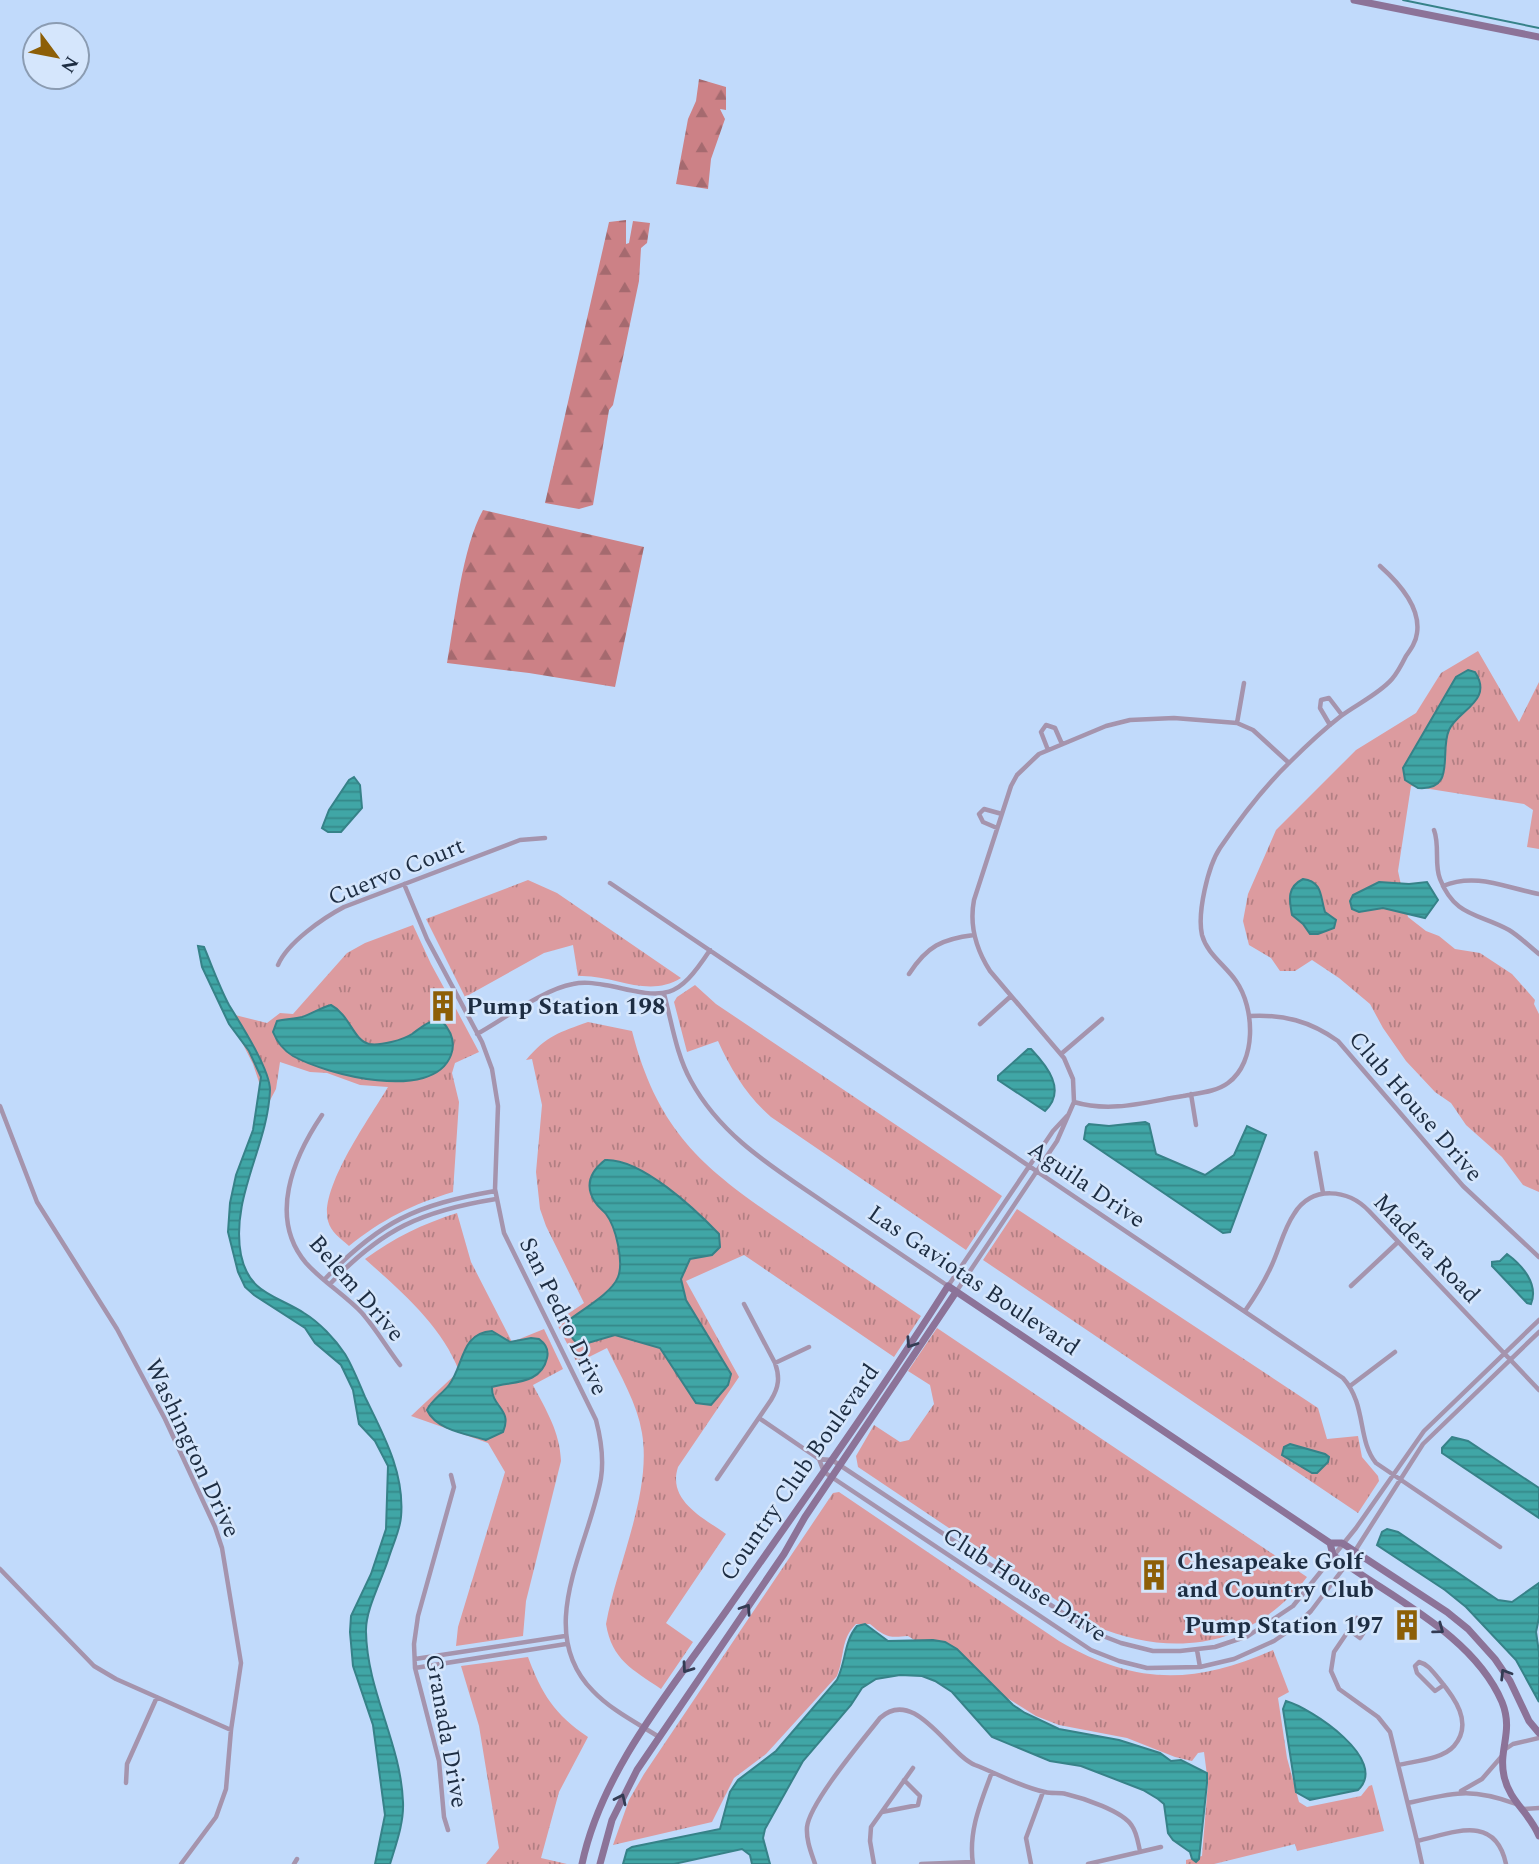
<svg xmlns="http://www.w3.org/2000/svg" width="1539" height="1864" font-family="Spectral,serif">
<defs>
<pattern id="grass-tufts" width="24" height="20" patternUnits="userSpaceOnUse" patternTransform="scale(1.75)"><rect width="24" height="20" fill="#dc9b9f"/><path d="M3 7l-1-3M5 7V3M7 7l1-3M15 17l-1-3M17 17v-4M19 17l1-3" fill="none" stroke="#b27f83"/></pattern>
<pattern id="forest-firs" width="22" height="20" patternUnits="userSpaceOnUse" patternTransform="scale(1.75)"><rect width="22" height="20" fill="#cc8186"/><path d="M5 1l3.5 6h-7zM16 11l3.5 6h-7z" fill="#a56a6f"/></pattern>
<pattern id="water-rules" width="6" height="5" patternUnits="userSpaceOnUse" patternTransform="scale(1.75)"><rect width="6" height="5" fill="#40a6a6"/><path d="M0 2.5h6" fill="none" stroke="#358889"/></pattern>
</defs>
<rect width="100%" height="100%" fill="#c1dafb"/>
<path fill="url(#grass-tufts)" d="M 1478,651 L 1519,722 L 1539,682 L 1539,849 L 1527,847 L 1533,810 L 1524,804 L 1411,786 L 1398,871 L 1408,917 L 1426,931 L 1439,936 L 1455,949 L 1480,953 L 1512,974 L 1535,1000 L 1534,1004 L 1539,1014 L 1539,1192 L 1523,1185 L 1502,1157 L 1466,1125 L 1451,1103 L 1435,1092 L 1406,1061 L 1383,1028 L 1370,1004 L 1339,978 L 1312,960 L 1295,971 L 1280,971 L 1271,958 L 1249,945 L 1243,921 L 1248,894 L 1276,830 L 1356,750 L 1416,713 L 1441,673 Z
M 528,880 L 557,893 L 681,978 C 647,999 614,974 578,976 L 573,945 L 544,953 L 465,997 L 426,919 Z
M 413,925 L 431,964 L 449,997 L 437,1002 L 442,1011 L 455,1007 L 479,1052 L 455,1063 L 452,1073 L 459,1102 L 453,1192 C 413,1204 381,1220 349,1246 C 340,1238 331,1232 328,1221 C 319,1188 371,1116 388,1087 L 360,1085 L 327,1073 L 310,1072 L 280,1062 L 276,1089 L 257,1125 L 260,1085 L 253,1064 L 227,1013 L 267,1023 L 280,1013 L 293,1014 L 347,953 L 365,943 Z
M 695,985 L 716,1004 L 1002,1196 L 966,1250 L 771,1117 C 747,1096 731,1070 718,1041 L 687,1052 L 674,1002 L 677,997 Z
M 588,1022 L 632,1031 C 660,1141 713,1175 801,1235 C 841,1262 881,1289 921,1316 L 894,1357 L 744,1255 L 686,1281 L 739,1377 L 678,1467 C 667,1501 704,1518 726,1534 L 666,1623 L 693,1642 L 661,1689 C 632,1669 612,1660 606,1624 C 617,1564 652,1493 642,1433 C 637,1403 620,1375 607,1348 L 577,1363 L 556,1322 L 584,1303 L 546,1226 L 540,1209 L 536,1172 L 542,1105 L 532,1059 L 526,1060 C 546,1036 560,1032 588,1022 Z
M 1017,1209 L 1318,1408 L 1327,1439 L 1358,1436 L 1362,1457 L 1378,1476 L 1379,1481 L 1358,1513 L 983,1260 Z
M 457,1213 L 471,1262 L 512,1342 L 544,1329 L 563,1369 L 533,1385 C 546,1410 560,1432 561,1461 L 526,1601 L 523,1636 L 456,1646 L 458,1627 L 505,1472 L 488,1443 L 411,1416 L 459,1371 C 442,1326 401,1291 365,1259 C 394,1238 422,1224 457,1213 Z
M 937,1328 L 1307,1577 C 1253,1647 1174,1659 1095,1626 L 858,1467 L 856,1456 L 874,1425 L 900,1442 L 909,1440 L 934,1404 L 930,1385 L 908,1371 Z
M 839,1492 L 1059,1641 C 1135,1685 1193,1685 1273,1650 L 1289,1692 L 1278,1698 L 1287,1758 L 1299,1802 L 1307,1807 L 1361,1796 L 1369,1786 L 1372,1785 L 1384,1831 L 1297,1851 L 1295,1844 L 1214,1864 L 1186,1864 L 1186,1860 L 1202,1856 L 1208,1783 L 1204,1752 L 1198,1753 L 1192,1761 L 1175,1757 L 1127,1738 L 1059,1725 L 1036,1716 L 908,1636 C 888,1638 885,1637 870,1624 L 856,1624 C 840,1640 845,1656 837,1676 L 766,1754 L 734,1778 L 712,1822 L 613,1845 L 629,1800 L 644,1774 L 833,1493 Z
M 528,1657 C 541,1693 555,1715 588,1737 L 559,1792 L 541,1858 L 567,1864 L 486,1864 L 499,1848 L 479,1726 L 461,1666 Z"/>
<path fill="url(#forest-firs)" d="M 699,79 L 726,87 L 726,110 L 720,109 L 725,119 L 711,159 L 708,189 L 676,184 L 688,119 L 696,101 Z
M 626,220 L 626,244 L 629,243 L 633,221 L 650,223 L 647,243 L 641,248 L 639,281 L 613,405 L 609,410 L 593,505 L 579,509 L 545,503 L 609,222 Z
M 483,510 L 644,547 L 615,687 L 529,673 L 447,663 C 455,619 462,548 483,510 Z"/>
<path fill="url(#water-rules)" stroke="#368288" stroke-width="2" d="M 1468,670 L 1475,672 C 1494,701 1458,710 1449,730 C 1439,752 1457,791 1418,788 L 1405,780 L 1403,768 L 1456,677 Z
M 354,777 L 360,785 L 362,808 L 341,832 L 328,832 L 322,828 L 329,810 L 349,780 Z
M 1303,879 C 1323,882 1320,896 1325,912 L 1336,920 L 1334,928 L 1318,934 L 1310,934 L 1303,924 L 1292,915 C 1289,899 1287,887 1303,879 Z
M 1379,882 L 1409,884 L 1427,882 L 1438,900 L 1425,918 L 1383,908 L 1359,912 L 1352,909 L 1350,901 L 1353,895 Z
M 198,946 L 204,947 C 212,966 219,986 229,1005 C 240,1023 270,1069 270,1090 C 268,1146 230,1198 241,1255 C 249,1294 276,1295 304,1313 C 319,1322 335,1339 345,1354 C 353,1367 359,1383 365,1397 C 383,1434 405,1473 401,1517 C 400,1530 393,1544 389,1557 C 382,1580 365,1610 366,1632 C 367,1691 401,1744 403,1802 C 404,1823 396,1844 390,1864 L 375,1864 L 385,1815 L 373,1725 L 353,1666 L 350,1632 L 351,1616 L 371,1574 L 386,1529 L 388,1466 L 375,1441 L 359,1424 L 353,1390 L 341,1365 L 315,1343 L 305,1328 L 254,1295 L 245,1287 L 238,1272 L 228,1232 L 230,1203 L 236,1175 L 253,1130 L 261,1077 L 249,1051 L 229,1024 L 202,967 Z
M 331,1005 C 350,1015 353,1040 369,1044 C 380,1046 403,1040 412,1034 C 422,1027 429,1019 442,1021 C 451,1031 456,1042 451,1055 C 433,1103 325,1074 293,1056 C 283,1050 277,1042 273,1032 L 277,1021 C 285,1019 294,1019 302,1017 C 313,1013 320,1008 331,1005 Z
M 1028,1049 L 1031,1049 C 1047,1066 1067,1090 1045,1111 L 998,1080 L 998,1076 Z
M 1145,1122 L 1149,1124 L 1156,1154 L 1205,1175 L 1234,1155 L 1247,1126 L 1266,1135 L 1230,1232 L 1223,1233 L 1084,1139 L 1086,1127 L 1089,1124 L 1109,1126 Z
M 605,1160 C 641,1158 695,1209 719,1234 L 720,1247 L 712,1255 L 690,1259 L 681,1279 L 686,1300 L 731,1374 L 728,1385 L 711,1405 L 696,1403 L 660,1348 L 615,1335 L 581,1345 C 573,1342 568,1332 567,1324 L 569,1320 C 583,1309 612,1293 618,1277 C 624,1262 616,1227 606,1214 C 603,1210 598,1207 595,1202 C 584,1185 591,1171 605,1160 Z
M 1507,1254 C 1522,1265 1539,1284 1531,1304 L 1527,1303 L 1492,1266 L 1492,1262 L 1500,1261 Z
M 492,1331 L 510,1342 L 531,1338 L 539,1339 C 546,1344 549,1350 547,1358 C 541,1385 512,1381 492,1387 C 491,1407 513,1409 503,1432 L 486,1440 C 467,1434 436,1430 427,1410 C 432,1400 442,1394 449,1385 C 464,1366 460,1333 492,1331 Z
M 1452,1437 L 1468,1441 L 1539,1488 L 1539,1518 L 1442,1453 L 1442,1448 Z
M 1290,1444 L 1325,1454 L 1329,1457 L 1328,1462 L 1317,1473 L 1312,1473 L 1282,1455 L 1284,1447 Z
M 1387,1529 L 1398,1532 L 1498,1600 L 1512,1602 L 1539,1583 L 1539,1618 L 1536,1632 L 1539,1652 L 1539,1702 L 1516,1660 L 1466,1607 L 1445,1590 L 1377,1545 L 1382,1532 Z
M 865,1624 L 888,1641 L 933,1640 L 945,1642 L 957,1649 L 1013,1705 L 1025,1713 L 1059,1729 L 1119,1740 L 1160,1753 L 1171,1761 L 1181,1760 L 1207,1773 L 1207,1783 L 1199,1859 L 1196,1862 L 1192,1859 L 1190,1852 L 1173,1840 L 1168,1833 L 1164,1804 L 1158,1799 L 1143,1790 L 1081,1766 L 1050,1761 L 992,1737 L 952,1692 L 935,1681 L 922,1676 L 900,1675 L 876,1679 L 862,1688 L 851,1705 L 803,1761 L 765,1829 L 763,1838 L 770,1864 L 752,1864 L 750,1855 L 742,1849 L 674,1864 L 623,1864 L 627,1850 L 632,1847 L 720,1829 L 730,1792 L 738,1780 L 776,1751 L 837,1680 C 846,1662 844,1641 857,1626 Z
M 1286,1701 C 1311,1708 1390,1760 1358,1790 L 1310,1800 L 1296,1792 L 1283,1709 Z"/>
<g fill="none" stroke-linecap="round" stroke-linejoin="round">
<path stroke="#368288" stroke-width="2" d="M 1403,0 L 1539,28"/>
<path stroke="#a594ad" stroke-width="4.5" d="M 1237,723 L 1244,683
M 1330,725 L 1320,708 L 1321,700 L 1329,698 L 1342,715
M 1048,750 L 1041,732 L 1046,725 L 1055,728 L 1062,744
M 997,828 L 983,822 L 979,814 L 984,809 L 1002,814
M 1434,830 C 1440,846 1434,864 1440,879 C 1455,917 1478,913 1509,930 C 1519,936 1529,946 1539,954
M 610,883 L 1343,1378 C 1367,1405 1357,1440 1376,1463 L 1500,1547
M 404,884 L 427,939 L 482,1042 L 492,1069 L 498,1106 L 495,1189 L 504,1233 L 596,1420 C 601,1439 604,1458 601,1478 C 589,1547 533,1630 593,1691 C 611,1710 637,1723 659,1737
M 1443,886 C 1476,872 1506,888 1539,894
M 278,965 C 287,943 323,918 344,907 L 520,840 L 545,838
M 909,974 C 927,946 942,939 974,935
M 664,994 C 672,1023 676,1054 691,1081 C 722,1138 776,1169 828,1205 C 868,1232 908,1259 948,1286 L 1053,1131 L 1067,1116
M 1249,1016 C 1283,1014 1310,1021 1338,1041 L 1463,1186 L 1539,1257
M 980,1024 L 1011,996
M 477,1034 C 504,1019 544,989 573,984 C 586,981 598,984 611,986 C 667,999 677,1000 710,950
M 1061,1054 L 1102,1019
M 1191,1094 L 1196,1125
M 1074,1102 C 1111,1113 1146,1102 1183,1096 C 1198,1093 1216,1092 1228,1083 C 1257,1062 1255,1008 1236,981 C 1225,965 1207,954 1202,935 C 1197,913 1208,866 1220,848 C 1241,817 1263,788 1290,762 C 1306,746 1323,730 1341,716 C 1357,704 1379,694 1392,679 C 1398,672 1402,664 1406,656 C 1411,649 1416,642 1417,633 C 1421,607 1398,582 1380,566
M 0,1106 L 37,1202 L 117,1329 L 165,1419 L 215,1527 L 222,1548 L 241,1663 L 231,1730 L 226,1789 L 216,1817 L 181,1864
M 322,1115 C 293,1158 268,1218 306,1263 C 323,1282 345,1295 362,1313 C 376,1329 387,1348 400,1365
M 1316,1153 L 1323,1193
M 324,1280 C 380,1221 416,1205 495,1191
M 330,1284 C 382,1229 421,1211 496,1199
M 1351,1286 L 1398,1242
M 956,1292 L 1057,1141 L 1074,1102 L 1073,1079 L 1064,1058 L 990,971 C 976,949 969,926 974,900 L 1011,786 L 1017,775 L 1039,754 L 1106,726 L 1130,720 L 1174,718 L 1237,723 L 1253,730 L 1289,763
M 1245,1311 C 1254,1298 1263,1284 1270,1269 C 1279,1251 1283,1230 1294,1214 C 1312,1185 1348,1189 1369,1211 L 1539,1390
M 775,1363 L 809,1347
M 1350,1386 L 1395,1352
M 759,1418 L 819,1459 L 832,1460 L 1090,1631 L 1121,1643 L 1153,1651 L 1180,1651 L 1215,1647 L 1248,1636 L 1293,1606 L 1356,1528 L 1424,1431 L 1539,1320
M 819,1459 L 824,1472 L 1091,1650 L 1119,1661 L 1147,1668 L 1200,1667 L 1234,1659 L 1274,1641 L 1293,1628 L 1311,1611 L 1346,1565 L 1423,1444 L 1539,1332
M 717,1479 L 771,1400 C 779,1387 780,1377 775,1363 L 744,1304
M 0,1569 L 94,1666 L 116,1679 L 231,1730
M 1349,1630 L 1360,1638 L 1368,1626 L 1357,1618 L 1334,1652 L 1331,1671 L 1339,1689 L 1378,1717 L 1390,1732 L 1417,1841
M 1197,1650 L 1200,1667
M 415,1659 L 565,1636
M 415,1668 L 566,1644
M 1504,1750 L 1513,1744 L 1539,1738
M 1399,1765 C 1415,1761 1443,1759 1454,1746 C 1474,1723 1454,1697 1439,1679 C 1433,1672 1428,1664 1419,1662 L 1415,1666 L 1417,1673 L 1435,1691 L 1444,1685
M 126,1783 L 127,1764 L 157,1697
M 1461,1791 L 1482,1779 L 1502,1756
M 1408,1803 C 1454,1793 1470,1787 1516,1804
M 1523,1809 L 1539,1808
M 882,1812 L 918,1805 L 920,1796 L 904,1780
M 448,1830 L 444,1817 L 439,1761 L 415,1668 L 414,1644 L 418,1616 L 454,1487 L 451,1475
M 294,1864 L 297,1859
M 815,1864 C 811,1852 806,1840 807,1827 C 810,1802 863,1740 880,1718 C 915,1686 948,1754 975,1765 C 996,1773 1023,1788 1045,1792 C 1052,1794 1059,1792 1066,1794 C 1083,1798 1123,1811 1132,1826 C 1137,1833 1138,1843 1140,1851
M 874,1864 L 870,1841 L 871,1827 L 913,1768
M 921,1864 L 972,1862
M 973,1864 C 968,1831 981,1802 992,1772
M 1031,1864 L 1026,1838 L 1043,1792
M 1088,1864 L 1161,1847
M 1422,1864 L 1417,1841 C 1453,1833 1495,1813 1506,1864"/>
<path stroke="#8c7398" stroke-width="7" d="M 1354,0 L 1539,37
M 1330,1543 L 1333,1555 C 1389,1597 1473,1634 1502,1702 C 1514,1732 1498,1749 1504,1776 C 1509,1801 1530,1813 1539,1836
M 582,1864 C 602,1769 674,1686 729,1607 C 803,1501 879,1395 948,1286 L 1330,1543 L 1342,1543 L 1447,1612 L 1468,1629 L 1495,1659 L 1510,1681 L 1529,1721 L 1539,1733
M 600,1864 L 612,1820 L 637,1770 L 784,1554 L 805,1517 L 956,1292"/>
</g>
<defs><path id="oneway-chevron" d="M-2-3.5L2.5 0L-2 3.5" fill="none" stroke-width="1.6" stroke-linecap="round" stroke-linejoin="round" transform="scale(1.75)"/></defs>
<g stroke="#333b53">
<use href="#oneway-chevron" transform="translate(911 1343) rotate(124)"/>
<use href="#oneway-chevron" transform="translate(746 1609) rotate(-56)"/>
<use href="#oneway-chevron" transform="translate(1439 1629) rotate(36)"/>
<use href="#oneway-chevron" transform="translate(687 1668) rotate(125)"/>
<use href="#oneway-chevron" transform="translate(1505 1674) rotate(-122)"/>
<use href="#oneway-chevron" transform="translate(621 1799) rotate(-65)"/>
</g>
<defs>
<symbol id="building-bare" viewBox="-9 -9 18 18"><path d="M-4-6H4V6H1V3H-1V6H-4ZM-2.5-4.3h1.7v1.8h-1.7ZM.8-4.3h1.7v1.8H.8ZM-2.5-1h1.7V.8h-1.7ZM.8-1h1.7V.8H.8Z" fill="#8d5f07" stroke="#d5e6fc" stroke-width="2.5" paint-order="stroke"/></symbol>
</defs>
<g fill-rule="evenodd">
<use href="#building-bare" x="421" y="984" width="44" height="44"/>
<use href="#building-bare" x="1132" y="1553" width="44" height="44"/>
<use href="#building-bare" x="1385" y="1603" width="44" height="44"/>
</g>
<g text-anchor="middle" stroke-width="5" stroke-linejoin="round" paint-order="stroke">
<g font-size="24" fill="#1d2d42" stroke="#d5e6fc">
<text transform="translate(396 871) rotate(-22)" y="8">Cuervo Court</text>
<text transform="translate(1416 1106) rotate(49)" y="8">Club House Drive</text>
<text transform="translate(1087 1184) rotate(34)" y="8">Aguila Drive</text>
<text transform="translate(1427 1248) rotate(46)" y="8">Madera Road</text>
<text transform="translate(974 1280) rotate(34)" y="8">Las Gaviotas Boulevard</text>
<text transform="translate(357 1288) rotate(49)" y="8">Belem Drive</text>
<text transform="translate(564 1316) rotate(64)" y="8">San Pedro Drive</text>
<text transform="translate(193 1448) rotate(65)" y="8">Washington Drive</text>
<text transform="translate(799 1472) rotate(-55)" y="8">Country Club Boulevard</text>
<text transform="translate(1025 1584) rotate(33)" y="8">Club House Drive</text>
<text transform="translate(447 1731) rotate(80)" y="8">Granada Drive</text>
</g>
<g font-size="24" font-weight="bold" fill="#1d2d42" stroke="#d5e6fc" text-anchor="start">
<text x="466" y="1014">Pump Station 198</text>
<text x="1177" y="1569">Chesapeake Golf<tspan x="1177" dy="28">and Country Club</tspan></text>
<text x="1384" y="1633" text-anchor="end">Pump Station 197</text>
</g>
</g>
<g transform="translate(56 56) rotate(122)"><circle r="33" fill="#d5e6fc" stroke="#8b9cb2" stroke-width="2"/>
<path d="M0-5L12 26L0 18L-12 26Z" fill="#8d5f07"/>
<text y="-10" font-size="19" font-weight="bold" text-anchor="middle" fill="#1d2d42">N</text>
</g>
</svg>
